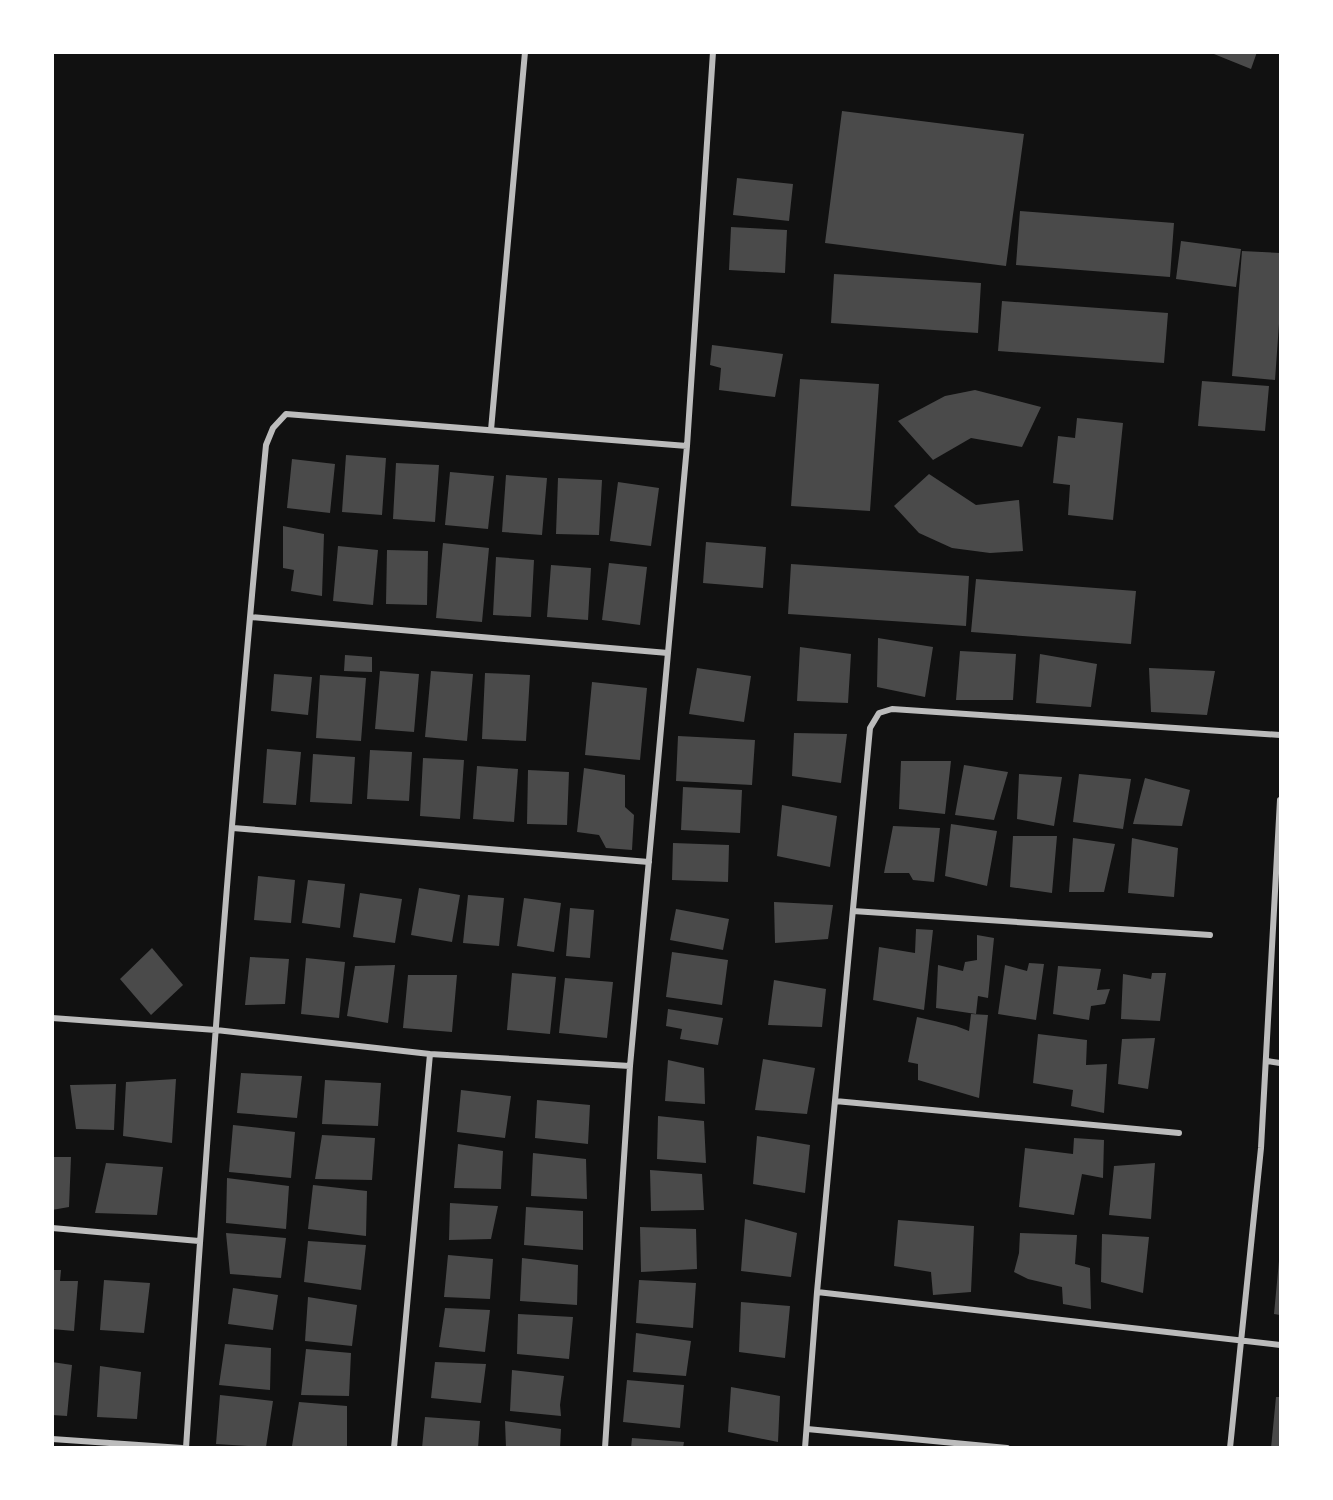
<svg xmlns="http://www.w3.org/2000/svg" width="1333" height="1500" font-family="Rubik,sans-serif">
<rect width="100%" height="100%" fill="#111"/>
<path fill="#4a4a4a" d="M 1209,52 L 1257,52 L 1251,69 Z
M 842,111 L 1024,134 L 1006,266 L 825,243 Z
M 737,178 L 793,184 L 789,221 L 733,215 Z
M 1020,211 L 1174,223 L 1170,277 L 1016,265 Z
M 731,227 L 787,230 L 785,273 L 729,270 Z
M 1181,241 L 1241,249 L 1236,287 L 1176,279 Z
M 1242,251 L 1280,253 L 1280,310 L 1275,380 L 1232,376 Z
M 834,274 L 981,283 L 978,333 L 831,323 Z
M 1002,301 L 1168,313 L 1164,363 L 998,351 Z
M 712,345 L 783,354 L 775,397 L 719,390 L 721,368 L 710,365 Z
M 800,379 L 879,384 L 870,511 L 791,506 Z
M 1202,381 L 1269,386 L 1265,431 L 1198,426 Z
M 975,390 L 1041,407 L 1022,447 L 971,438 L 933,460 L 898,421 L 945,396 Z
M 1077,418 L 1123,423 L 1113,520 L 1068,515 L 1070,485 L 1053,483 L 1058,436 L 1075,438 Z
M 346,455 L 386,458 L 382,515 L 342,512 Z
M 292,459 L 335,464 L 330,513 L 287,508 Z
M 396,463 L 439,465 L 435,522 L 393,519 Z
M 450,472 L 494,476 L 488,529 L 445,525 Z
M 929,474 L 976,505 L 1019,500 L 1023,551 L 990,553 L 952,548 L 919,533 L 894,506 Z
M 506,475 L 547,478 L 542,535 L 502,532 Z
M 558,478 L 602,480 L 599,535 L 556,534 Z
M 618,482 L 659,488 L 651,546 L 610,541 Z
M 283,526 L 324,534 L 322,596 L 291,591 L 294,570 L 283,568 Z
M 706,542 L 766,547 L 763,588 L 703,583 Z
M 443,543 L 489,548 L 482,622 L 436,618 Z
M 338,546 L 378,550 L 373,605 L 333,601 Z
M 387,550 L 428,551 L 427,605 L 386,604 Z
M 496,557 L 534,560 L 531,617 L 493,615 Z
M 609,563 L 647,567 L 640,625 L 602,620 Z
M 791,564 L 969,576 L 966,626 L 788,614 Z
M 551,565 L 591,568 L 588,620 L 547,617 Z
M 976,579 L 1136,591 L 1131,644 L 971,632 Z
M 878,638 L 933,647 L 925,697 L 877,687 Z
M 800,647 L 851,654 L 848,703 L 797,701 Z
M 960,651 L 1016,654 L 1013,700 L 956,700 Z
M 1040,654 L 1097,664 L 1091,707 L 1036,703 Z
M 345,655 L 372,657 L 372,672 L 344,671 Z
M 697,668 L 751,676 L 744,722 L 689,714 Z
M 1149,668 L 1215,671 L 1207,715 L 1151,712 Z
M 380,671 L 419,674 L 414,732 L 375,729 Z
M 431,671 L 473,674 L 467,741 L 425,737 Z
M 485,673 L 530,675 L 526,741 L 482,739 Z
M 274,674 L 312,677 L 308,715 L 271,711 Z
M 320,675 L 366,678 L 361,741 L 316,738 Z
M 592,682 L 647,688 L 640,760 L 585,755 Z
M 794,733 L 847,734 L 841,783 L 792,776 Z
M 678,736 L 755,740 L 752,785 L 676,781 Z
M 267,749 L 301,752 L 296,805 L 263,803 Z
M 370,750 L 412,752 L 409,801 L 367,799 Z
M 313,754 L 355,757 L 352,804 L 310,802 Z
M 423,758 L 464,760 L 460,819 L 420,816 Z
M 901,761 L 951,761 L 945,814 L 899,809 Z
M 964,765 L 1008,772 L 994,820 L 955,815 Z
M 477,766 L 518,769 L 514,822 L 473,819 Z
M 584,768 L 625,775 L 625,807 L 634,815 L 632,850 L 606,848 L 599,835 L 577,832 Z
M 528,770 L 569,772 L 567,825 L 527,824 Z
M 1019,774 L 1062,777 L 1054,826 L 1017,819 Z
M 1079,774 L 1131,779 L 1123,829 L 1073,822 Z
M 1145,778 L 1190,790 L 1182,826 L 1133,824 Z
M 683,787 L 742,790 L 740,833 L 681,830 Z
M 782,805 L 837,816 L 830,867 L 777,856 Z
M 951,824 L 997,831 L 987,886 L 945,876 Z
M 893,826 L 940,828 L 934,882 L 913,880 L 909,873 L 884,873 Z
M 1013,836 L 1057,836 L 1052,893 L 1010,887 Z
M 1073,838 L 1115,844 L 1104,892 L 1069,892 Z
M 1132,838 L 1178,848 L 1174,897 L 1128,893 Z
M 673,843 L 729,845 L 728,882 L 672,880 Z
M 258,876 L 295,880 L 291,923 L 254,920 Z
M 308,880 L 345,884 L 340,928 L 302,923 Z
M 419,888 L 460,895 L 452,942 L 411,935 Z
M 360,893 L 402,899 L 395,943 L 353,937 Z
M 468,895 L 504,898 L 499,946 L 463,943 Z
M 524,898 L 561,903 L 554,952 L 517,946 Z
M 774,902 L 833,905 L 828,939 L 775,943 Z
M 570,908 L 594,910 L 590,958 L 566,956 Z
M 676,909 L 729,919 L 723,950 L 670,940 Z
M 916,929 L 933,930 L 924,1010 L 873,1000 L 879,947 L 915,953 Z
M 977,935 L 994,938 L 988,998 L 978,996 L 976,1014 L 936,1008 L 938,965 L 963,971 L 965,962 L 977,960 Z
M 152,948 L 183,985 L 151,1015 L 120,979 Z
M 672,952 L 728,960 L 722,1005 L 666,997 Z
M 250,957 L 289,959 L 285,1004 L 245,1005 Z
M 306,958 L 345,962 L 339,1018 L 301,1014 Z
M 1029,963 L 1044,964 L 1036,1020 L 998,1014 L 1005,965 L 1027,971 Z
M 395,965 L 388,1023 L 347,1016 L 355,966 Z
M 1058,966 L 1101,969 L 1097,990 L 1110,989 L 1105,1004 L 1091,1006 L 1089,1020 L 1053,1014 Z
M 512,973 L 556,977 L 550,1034 L 507,1030 Z
M 1152,973 L 1166,973 L 1160,1021 L 1121,1019 L 1123,974 L 1151,979 Z
M 408,975 L 457,975 L 452,1032 L 403,1028 Z
M 565,978 L 613,982 L 607,1038 L 559,1033 Z
M 774,980 L 826,989 L 822,1027 L 768,1025 Z
M 668,1009 L 723,1018 L 718,1045 L 680,1039 L 682,1029 L 666,1026 Z
M 971,1014 L 988,1015 L 979,1098 L 918,1080 L 918,1064 L 908,1062 L 917,1017 L 956,1026 L 969,1031 Z
M 1038,1034 L 1087,1040 L 1086,1065 L 1107,1064 L 1104,1113 L 1071,1106 L 1073,1090 L 1033,1083 Z
M 1155,1038 L 1148,1089 L 1118,1084 L 1122,1039 Z
M 763,1059 L 815,1068 L 807,1114 L 755,1110 Z
M 668,1060 L 704,1068 L 705,1104 L 665,1101 Z
M 241,1073 L 302,1076 L 297,1118 L 237,1113 Z
M 176,1079 L 172,1143 L 123,1136 L 126,1082 Z
M 325,1080 L 381,1083 L 378,1126 L 322,1124 Z
M 116,1084 L 114,1130 L 76,1129 L 70,1085 Z
M 461,1090 L 511,1096 L 505,1138 L 457,1132 Z
M 537,1100 L 590,1105 L 588,1144 L 535,1138 Z
M 658,1116 L 704,1121 L 706,1163 L 657,1159 Z
M 233,1125 L 295,1132 L 291,1178 L 229,1172 Z
M 322,1135 L 375,1138 L 372,1180 L 315,1179 Z
M 757,1136 L 810,1145 L 805,1193 L 753,1184 Z
M 1074,1138 L 1104,1140 L 1103,1178 L 1082,1174 L 1074,1215 L 1019,1207 L 1025,1148 L 1073,1154 Z
M 458,1144 L 503,1151 L 501,1189 L 454,1188 Z
M 533,1153 L 586,1159 L 587,1199 L 531,1196 Z
M 52,1157 L 71,1157 L 69,1207 L 52,1210 Z
M 106,1163 L 163,1167 L 157,1215 L 95,1213 Z
M 1155,1163 L 1151,1219 L 1109,1215 L 1114,1166 Z
M 650,1170 L 702,1174 L 704,1210 L 651,1211 Z
M 227,1178 L 289,1186 L 286,1229 L 226,1223 Z
M 313,1185 L 367,1191 L 366,1236 L 308,1229 Z
M 450,1203 L 498,1206 L 491,1239 L 449,1240 Z
M 526,1207 L 583,1211 L 583,1250 L 524,1245 Z
M 745,1219 L 797,1233 L 791,1277 L 741,1271 Z
M 898,1220 L 974,1226 L 971,1292 L 933,1295 L 931,1272 L 894,1266 Z
M 640,1227 L 696,1229 L 697,1269 L 641,1272 Z
M 226,1233 L 286,1238 L 281,1278 L 230,1274 Z
M 1020,1233 L 1077,1235 L 1075,1264 L 1090,1268 L 1091,1309 L 1063,1304 L 1062,1287 L 1028,1279 L 1014,1272 L 1019,1253 Z
M 1102,1234 L 1149,1237 L 1143,1293 L 1101,1282 Z
M 308,1241 L 366,1245 L 361,1290 L 304,1282 Z
M 448,1255 L 493,1259 L 490,1299 L 444,1297 Z
M 522,1258 L 578,1265 L 577,1305 L 520,1301 Z
M 1279,1261 L 1280,1261 L 1280,1315 L 1274,1314 Z
M 52,1270 L 61,1270 L 60,1281 L 78,1281 L 74,1331 L 52,1329 Z
M 104,1280 L 150,1283 L 144,1333 L 100,1330 Z
M 639,1280 L 696,1283 L 693,1328 L 636,1323 Z
M 233,1288 L 278,1295 L 273,1330 L 228,1324 Z
M 308,1297 L 357,1305 L 352,1346 L 305,1341 Z
M 741,1302 L 790,1306 L 785,1358 L 739,1352 Z
M 445,1308 L 490,1310 L 485,1352 L 439,1347 Z
M 518,1314 L 573,1317 L 569,1359 L 517,1354 Z
M 636,1333 L 691,1341 L 686,1376 L 633,1372 Z
M 225,1344 L 271,1348 L 270,1390 L 219,1385 Z
M 306,1349 L 351,1353 L 349,1396 L 301,1395 Z
M 52,1362 L 72,1365 L 67,1416 L 52,1415 Z
M 435,1362 L 486,1364 L 481,1403 L 431,1398 Z
M 100,1366 L 141,1372 L 137,1419 L 97,1417 Z
M 512,1370 L 564,1376 L 560,1405 L 561,1416 L 510,1411 Z
M 627,1380 L 684,1385 L 680,1428 L 623,1422 Z
M 731,1387 L 780,1396 L 778,1442 L 728,1432 Z
M 220,1395 L 273,1401 L 266,1447 L 216,1444 Z
M 1276,1397 L 1280,1397 L 1280,1448 L 1271,1448 Z
M 299,1402 L 347,1406 L 347,1448 L 292,1446 Z
M 425,1417 L 480,1421 L 478,1448 L 422,1448 Z
M 505,1421 L 561,1429 L 560,1448 L 506,1448 Z
M 632,1438 L 684,1442 L 683,1448 L 631,1448 Z"/>
<g fill="none" stroke-linecap="round" stroke-linejoin="round">
<path stroke="#bcbcbc" stroke-width="6" d="M 491,430 L 525,52
M 250,617 L 668,653
M 233,828 L 649,862
M 853,911 L 1210,935
M 52,1018 L 216,1030 L 430,1054 L 630,1066
M 1267,1061 L 1280,1063
M 835,1101 L 1179,1133
M 52,1228 L 199,1241
M 817,1292 L 1280,1345
M 807,1429 L 1007,1448
M 52,1439 L 182,1448
M 186,1448 C 208,1113 234,778 266,445 L 273,428 L 286,414 L 687,446
M 394,1448 L 430,1054
M 605,1448 L 630,1066 L 687,446 L 713,52
M 805,1448 L 817,1292 L 870,728 L 879,713 L 892,709 L 1280,735
M 1230,1448 L 1261,1148 L 1280,800"/>
</g>
<rect width="1333" height="1500" fill="none" stroke="#ffffff" stroke-width="108"/>
</svg>
